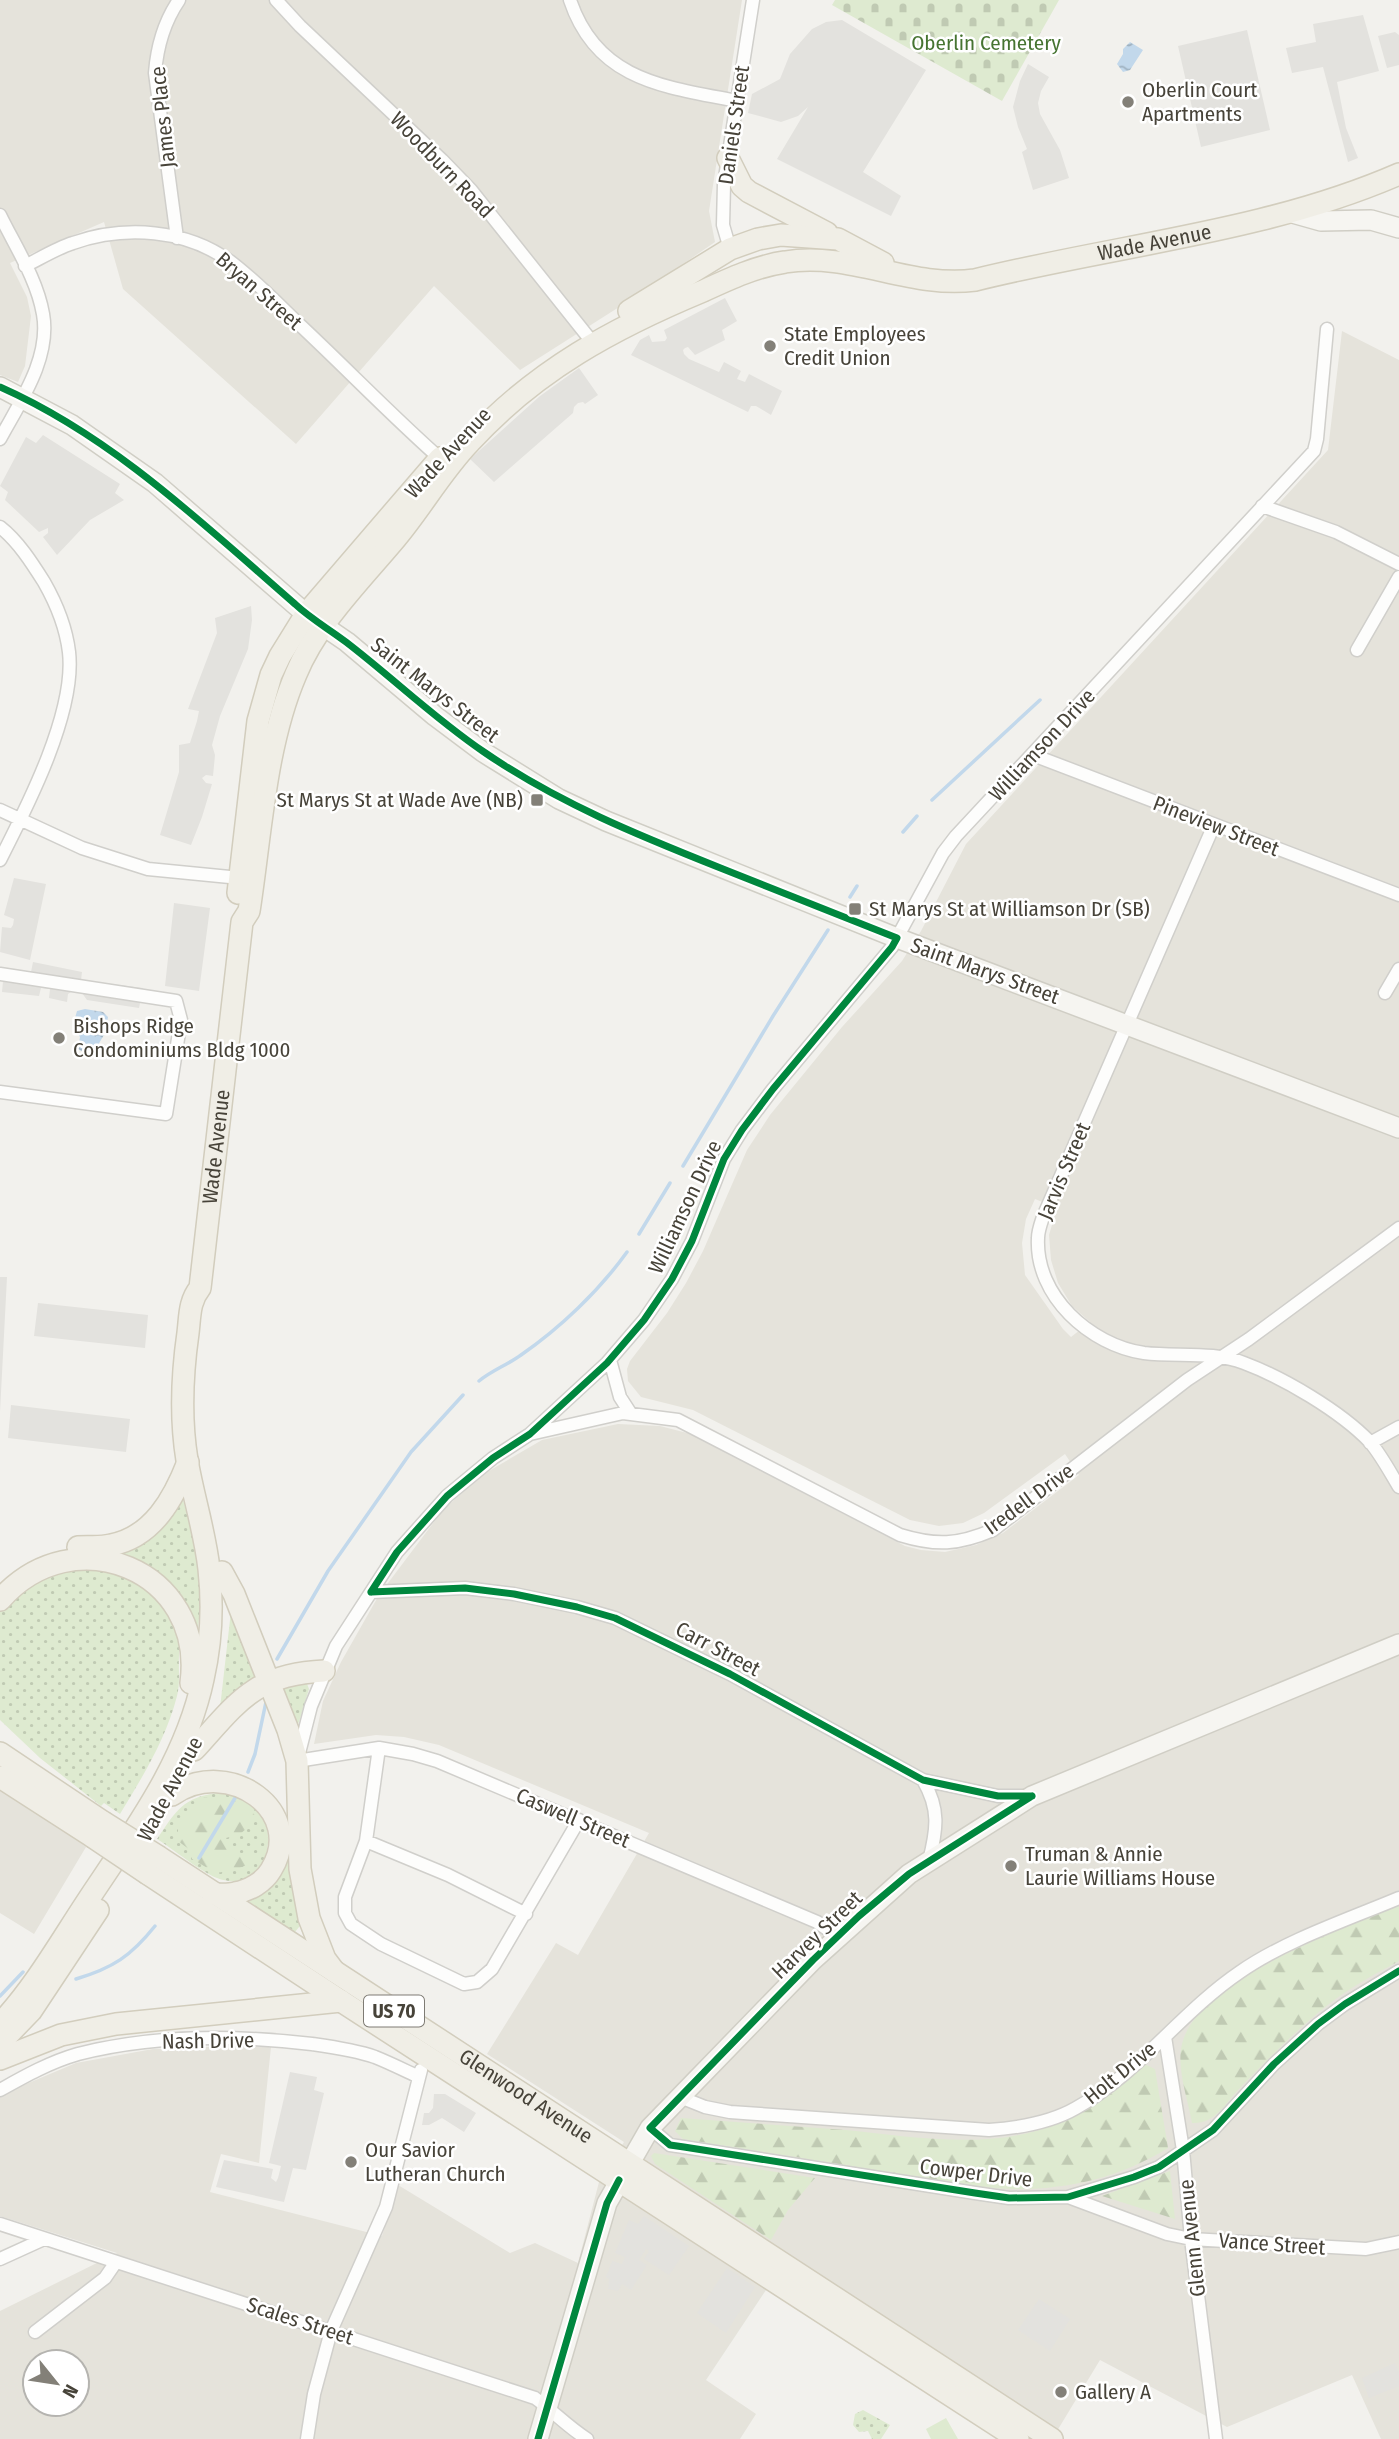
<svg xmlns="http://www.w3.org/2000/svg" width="1399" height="2439" font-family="'Fira Sans Condensed',sans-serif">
<defs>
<pattern id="green-dots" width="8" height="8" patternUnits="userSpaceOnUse" patternTransform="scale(1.75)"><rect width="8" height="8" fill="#deead0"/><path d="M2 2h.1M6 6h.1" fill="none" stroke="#c0cab3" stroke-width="1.8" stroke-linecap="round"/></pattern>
<pattern id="forest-firs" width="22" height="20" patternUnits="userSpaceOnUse" patternTransform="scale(1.75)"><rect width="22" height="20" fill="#deead0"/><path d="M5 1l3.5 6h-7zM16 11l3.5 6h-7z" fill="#c0cab3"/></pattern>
<pattern id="cemetery-stones" width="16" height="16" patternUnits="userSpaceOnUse" patternTransform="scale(1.75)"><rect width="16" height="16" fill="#deead0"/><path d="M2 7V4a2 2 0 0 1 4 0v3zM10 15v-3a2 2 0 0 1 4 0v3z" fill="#c0cab3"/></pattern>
<pattern id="water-ripples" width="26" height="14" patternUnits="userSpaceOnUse" patternTransform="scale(1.75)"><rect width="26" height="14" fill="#c2d8eb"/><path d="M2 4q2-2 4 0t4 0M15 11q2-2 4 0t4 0" fill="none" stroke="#9fb1bf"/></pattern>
</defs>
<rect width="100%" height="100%" fill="#f2f1ed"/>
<path fill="#e5e3db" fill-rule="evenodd" d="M 0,0 L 742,0 L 709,211 L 715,242 L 638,295 L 520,370 L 434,286 L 296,444 L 123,289 L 104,222 L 10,263 L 27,297 L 31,316 L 25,366 L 18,382 L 0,375 Z
M 1342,331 L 1399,360 L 1399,2439 L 1381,2439 L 1352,2375 L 1227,2427 L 1100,2360 L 1057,2431 L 779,2248 L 766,2290 L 706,2380 L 756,2414 L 740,2439 L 0,2439 L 0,2311 L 117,2253 L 0,2216 L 0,2095 L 76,2063 L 153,2049 L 254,2045 L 271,2047 L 259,2163 L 221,2154 L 210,2192 L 382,2236 L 398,2185 L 510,2253 L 535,2243 L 578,2263 L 599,2182 L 624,2142 L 487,2054 L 556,1943 L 578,1955 L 649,1833 L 439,1745 L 404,1737 L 376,1735 L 314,1744 L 323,1701 L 341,1662 L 379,1595 L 443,1510 L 482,1475 L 542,1440 L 618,1424 L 660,1426 L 691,1434 L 905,1546 L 921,1550 L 945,1552 L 976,1545 L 1003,1533 L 1079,1475 L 1065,1454 L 984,1513 L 963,1523 L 939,1526 L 910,1520 L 693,1410 L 641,1397 L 628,1381 L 627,1369 L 630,1361 L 667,1313 L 686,1283 L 703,1251 L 747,1150 L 770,1115 L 842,1027 L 902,961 L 921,931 L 966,844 L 1328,450 ZM 1035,1199 L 1057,1208 L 1049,1235 L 1051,1260 L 1058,1283 L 1072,1306 L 1090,1322 L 1071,1337 L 1063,1329 L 1025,1275 L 1022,1243 L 1026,1219 ZM 35,2362 L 77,2362 L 77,2404 L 35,2404 Z
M 0,1787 L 89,1842 L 34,1934 L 0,1913 Z"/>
<path fill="url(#green-dots)" d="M 181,1494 C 194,1534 205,1592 197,1633 L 108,1552 Z
M 88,1565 L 147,1583 L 183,1637 C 175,1654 182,1677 177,1696 C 166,1739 143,1776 120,1814 L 104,1803 L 101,1806 L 40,1758 L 0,1720 L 0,1610 L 27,1583 Z
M 231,1611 L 263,1674 L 220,1708 Z
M 306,1681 L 309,1689 L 299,1722 L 296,1726 L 280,1690 Z
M 218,1793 C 296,1798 273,1900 217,1878 C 201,1872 173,1849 157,1839 C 176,1811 183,1797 218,1793 Z
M 290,1851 L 303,1922 L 295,1932 L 250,1903 L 249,1898 C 270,1888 286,1876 290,1851 Z
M 863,2410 L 890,2425 L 881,2439 L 872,2439 L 868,2431 L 859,2432 L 853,2425 L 855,2414 Z"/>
<path fill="url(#forest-firs)" d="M 204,1797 C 223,1798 249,1799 257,1820 L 240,1834 L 226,1838 L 224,1844 L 240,1856 L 252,1855 L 251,1863 L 235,1870 L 216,1873 L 192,1859 L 190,1850 L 178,1841 L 178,1828 Z
M 1399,1905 L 1399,1961 C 1375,1974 1351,1987 1329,2004 C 1297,2029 1267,2060 1238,2090 C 1224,2105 1215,2124 1192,2123 C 1188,2099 1176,2068 1182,2044 C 1197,1980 1343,1929 1399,1905 Z
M 1144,2064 L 1155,2069 L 1168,2148 C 1111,2183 1048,2194 982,2187 L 683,2139 L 675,2131 L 681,2118 C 736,2122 791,2126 846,2130 C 914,2137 986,2150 1052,2126 C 1088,2113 1116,2088 1144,2064 Z
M 654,2153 L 815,2178 L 788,2210 L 771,2240 L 655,2164 L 651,2156 Z
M 1170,2171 L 1175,2219 L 1102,2196 Z"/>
<path fill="url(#cemetery-stones)" d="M 835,0 L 1059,0 L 1002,101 L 832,5 Z"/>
<path fill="#deead0" d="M 946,2418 L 958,2439 L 931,2439 L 926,2429 Z"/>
<path fill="#e3e2de" d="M 1363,15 L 1379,71 L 1337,82 L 1346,128 L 1358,158 L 1348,162 L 1323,67 L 1292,73 L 1286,48 L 1316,42 L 1313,24 Z
M 842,20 L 926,70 L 863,172 L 901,196 L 891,216 L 777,159 L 808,107 L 798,116 L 781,122 L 748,113 L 752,94 L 780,79 L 790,54 L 812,29 L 826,22 Z
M 1247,30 L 1270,130 L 1201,147 L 1178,46 Z
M 1395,32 L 1399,35 L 1399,65 L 1387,68 L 1378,36 Z
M 1028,64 L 1049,77 L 1041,91 L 1038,103 L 1040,114 L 1060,150 L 1069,178 L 1033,190 L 1022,152 L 1027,149 L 1018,127 L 1013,107 L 1020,81 Z
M 725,298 L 737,321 L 722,330 L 725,340 L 695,355 L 688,347 L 685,348 L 683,350 L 684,354 L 689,359 L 719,372 L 724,362 L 741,371 L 737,379 L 745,382 L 749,374 L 782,391 L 771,415 L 756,406 L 751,406 L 748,412 L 631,355 L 640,340 L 649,335 L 652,342 L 665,341 L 667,338 L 664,330 Z
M 579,368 L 598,395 L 585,404 L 583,402 L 578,403 L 574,407 L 573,413 L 494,482 L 470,459 L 540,396 Z
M 43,435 L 120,484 L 115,493 L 124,500 L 90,520 L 57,555 L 43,537 L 48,533 L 48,528 L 39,532 L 5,500 L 8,492 L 0,486 L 26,437 L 36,443 Z
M 251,606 L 252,620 L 248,649 L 220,716 L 212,745 L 215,755 L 213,776 L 206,775 L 202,778 L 206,783 L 212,784 L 202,817 L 191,845 L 160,835 L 179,772 L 179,745 L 190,743 L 197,721 L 199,711 L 188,709 L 217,633 L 215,618 Z
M 14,878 L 46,884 L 30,960 L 0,952 L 2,927 L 11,928 L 13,925 L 14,919 L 4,915 Z
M 174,903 L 210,908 L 199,991 L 165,986 Z
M 33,962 L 82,972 L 81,980 L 143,988 L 139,1008 L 87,1000 L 82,993 L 74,990 L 68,994 L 67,1002 L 49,998 L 50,989 L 41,988 L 39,996 L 2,992 L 3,981 L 19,970 L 31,972 Z
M 0,1277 L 7,1277 L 0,1412 Z
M 38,1303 L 148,1315 L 145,1348 L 34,1336 Z
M 11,1405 L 130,1419 L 126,1452 L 8,1438 Z
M 290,2072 L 317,2077 L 314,2090 L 324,2093 L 306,2170 L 293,2168 L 284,2202 L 216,2187 L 224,2160 L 273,2169 L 271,2178 L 276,2182 L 278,2178 L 281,2166 L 269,2163 Z
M 434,2094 L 445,2094 L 476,2113 L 464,2132 L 442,2118 L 429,2125 L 422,2125 L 424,2113 L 429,2113 L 433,2108 Z
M 644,2216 L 689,2246 L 669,2275 L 644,2259 L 649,2251 L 646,2249 L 639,2260 L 647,2265 L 631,2290 L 622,2284 L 618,2291 L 608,2289 L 609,2279 L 606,2277 L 612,2261 L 622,2264 L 625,2257 L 615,2253 L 629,2220 L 638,2224 Z
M 727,2268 L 755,2287 L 726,2333 L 697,2313 Z
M 1039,2299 L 1070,2319 L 1050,2351 L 1018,2330 Z
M 1395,2363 L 1399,2373 L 1399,2386 L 1369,2398 L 1362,2378 Z"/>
<path fill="url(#water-ripples)" d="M 1130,42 L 1143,50 L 1130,70 L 1123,72 L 1117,64 L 1123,54 L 1123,49 Z
M 85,1009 L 103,1012 L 108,1017 L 105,1033 L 94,1052 L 85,1053 L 78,1049 L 80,1037 L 77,1032 L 79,1023 L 75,1018 L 77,1011 Z"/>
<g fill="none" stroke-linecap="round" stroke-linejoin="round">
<path stroke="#c2d8eb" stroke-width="3.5" d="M 932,800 L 1040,700
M 903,832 L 917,816
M 850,897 L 857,886
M 683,1166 L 773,1016 L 828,930
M 639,1234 L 670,1183
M 479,1381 C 491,1371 507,1365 521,1355 C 560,1328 599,1291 627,1252
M 277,1659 L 328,1571 L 411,1452 L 463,1395
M 248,1772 L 255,1754 L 266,1702
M 199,1858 L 235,1798
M 76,1979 C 113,1968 131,1956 155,1926
M 0,1996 L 23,1972"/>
<defs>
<path id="street" d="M 276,0 L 300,26 L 442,160 L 471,190 L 593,343
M 570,0 C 597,81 665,87 737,101
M 0,215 C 15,246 37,279 43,314 C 51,358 20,402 0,439
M 177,238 L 155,73 C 157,47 164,22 179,0
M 730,249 L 723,225 L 724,184 L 753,0
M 25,266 C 41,258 57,248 73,243 C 125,225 186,229 231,262 C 256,281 278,304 301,326 C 349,371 395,419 444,462
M 1262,506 L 1336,532 L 1399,564
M 0,527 C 18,541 32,563 44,582 C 56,603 66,627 69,652 C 76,712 27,807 0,860
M 1357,650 L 1399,577
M 1033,755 L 1399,895
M 0,810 L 82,848 L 148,869 L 240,878
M 1214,825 L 1043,1217 C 1041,1223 1038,1231 1038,1238 C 1035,1296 1090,1345 1144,1353 C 1177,1357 1213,1351 1244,1363 C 1284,1378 1340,1411 1370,1442 C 1381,1455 1390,1472 1399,1487
M 0,974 L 176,1001 L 181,1020 L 166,1114 L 0,1092
M 1385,993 L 1399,969
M 610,1360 L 620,1397 L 631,1414
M 530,1434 L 623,1413 L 678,1420 L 900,1535 C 936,1546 958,1545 993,1530 L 1187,1380 L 1249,1339 L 1399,1228
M 1370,1443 L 1399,1427
M 371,1592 L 465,1588 L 514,1594 L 577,1607 L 615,1618 L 730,1674 L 923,1780 L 998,1796 L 1029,1796
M 379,1748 L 366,1841 L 345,1897 L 345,1913 L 351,1924 L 381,1944 L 464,1984 L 477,1982 L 492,1969 L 579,1820
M 923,1780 C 940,1809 937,1829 929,1861
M 366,1841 L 448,1875 L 526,1914
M 837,1936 L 817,1922 L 437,1761 L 413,1754 L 379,1748 L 297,1761 L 311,1706 L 336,1646 L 397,1552 L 447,1496 L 493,1458 L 530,1434 L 607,1363 L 644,1320 L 672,1279 L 692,1241 L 724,1159 L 742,1130 L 773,1089 L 892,947 L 943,853 L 956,836 L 1314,451 L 1317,439 L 1327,329
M 1165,2037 L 1183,2150 L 1191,2239 L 1216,2439
M 0,2090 C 25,2076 50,2062 78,2054 C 153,2035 236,2035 312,2044 C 333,2047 355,2050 375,2057 C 390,2063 404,2070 419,2077
M 680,2097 L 705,2107 L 730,2112 L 989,2130 C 1018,2128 1050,2123 1076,2108 C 1138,2074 1181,2012 1240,1972 C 1284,1941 1349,1919 1399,1898
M 650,2128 L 670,2145 L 684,2147 L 975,2193 L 1009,2198 L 1068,2197 L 1134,2177 L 1159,2167 L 1213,2130 L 1274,2064 L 1318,2024 L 1345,2004 L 1399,1971
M 1068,2197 L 1167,2234 L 1191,2239 L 1366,2249 L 1399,2242
M 0,2224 L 535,2398 C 553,2411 568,2427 587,2439
M 0,2259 L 44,2239
M 35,2332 L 105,2278 L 116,2262
M 307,2439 L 314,2394 L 331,2331 L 386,2207 L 421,2070"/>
<path id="secondary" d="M 1289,212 L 1321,221 L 1371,220 L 1399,228
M 0,387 L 72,425 L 155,483 L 306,614 L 347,642 L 435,716 L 483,752 L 559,799 L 606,821 L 897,938 L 1399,1128
M 538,2439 L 607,2203 L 650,2128 L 813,1960 L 909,1874 L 1032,1796 L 1399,1644"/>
<g id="primary">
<path d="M 728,158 L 742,186 L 749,192 L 827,233"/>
<path d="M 629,311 L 730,249 L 758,239 L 781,235 L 838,239 L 883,263"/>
<path d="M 238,893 L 258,721 L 271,675 L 280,656 L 306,614 L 440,458"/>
<path d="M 78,1547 C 89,1546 100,1548 111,1545 C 153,1537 174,1498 188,1462"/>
<path d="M 222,1572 L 234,1594 L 288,1730 L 297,1761 L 300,1869 L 309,1918 L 325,1959 L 334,1971"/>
<path d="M 0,1600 C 73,1516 206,1570 191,1683"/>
<path d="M 194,1750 C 237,1703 254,1674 324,1671"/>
<path d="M 0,1753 L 103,1822"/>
<path d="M 0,1777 L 93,1837"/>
<path d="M 172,1795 C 229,1755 307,1812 271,1870 C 264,1882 249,1891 235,1893 C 228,1895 220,1894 213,1894"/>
<path id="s1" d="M 159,1857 L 1052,2439"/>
<path d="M 148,1874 L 341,2001 L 1018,2439"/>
<path id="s2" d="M 0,2024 C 34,1988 59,1944 86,1903 C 132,1833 185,1764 203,1679 C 211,1644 213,1605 209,1569 C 205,1532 193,1496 187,1460 C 180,1417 182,1375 188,1333 C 190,1317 189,1301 200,1288 L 242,922 L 249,911 C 261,834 265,746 296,674 C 317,623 361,580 396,538 C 422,507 442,471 470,442 C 536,370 614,328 703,291 C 729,279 757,266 785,262 C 850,251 911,289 975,280 C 1116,245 1266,232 1399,174"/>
<path d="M 0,2043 L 31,2011 L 98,1910"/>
<path d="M 0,2059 L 61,2035 L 116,2024 L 341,2001"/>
</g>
</defs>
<use href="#street" stroke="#d0cfcb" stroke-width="15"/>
<use href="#secondary" stroke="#d0cec5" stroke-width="22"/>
<use href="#primary" stroke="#d2cdbd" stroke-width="24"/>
<use href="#street" stroke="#fdfdfc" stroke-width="12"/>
<use href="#secondary" stroke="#f6f5f1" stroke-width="19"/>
<use href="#primary" stroke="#f0eee6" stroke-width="21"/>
<defs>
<path id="primary-bridge" d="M 103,1822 L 159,1857
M 93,1837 L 148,1874"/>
</defs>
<use href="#primary-bridge" stroke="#d2cdbd" stroke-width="24" stroke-linecap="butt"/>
<use href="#primary-bridge" stroke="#f0eee6" stroke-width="21"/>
<defs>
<path id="cycleway" d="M 0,387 C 113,437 203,524 295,604 C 311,619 329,629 346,642 C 393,678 435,719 484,752 C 558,803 640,836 723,869 C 781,892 839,915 897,938 L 892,947 L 773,1089 L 742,1130 L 724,1159 L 692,1241 L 672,1279 L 644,1320 L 607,1363 L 530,1434 L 493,1458 L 447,1496 L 397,1552 L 371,1592
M 371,1592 L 465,1588 L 514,1594 L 577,1607 L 615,1618 L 730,1674 L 923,1780 L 998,1796 L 1032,1796
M 1032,1796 L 909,1874 L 859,1916 L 813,1960 L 650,2128 L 670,2145 L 684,2147 L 975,2193 L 1009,2198 L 1068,2197 L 1134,2177 L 1159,2167 L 1213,2130 L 1274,2064 L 1318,2024 L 1345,2004 L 1399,1971
M 538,2439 L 607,2203 L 619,2180"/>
</defs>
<use href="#cycleway" stroke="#fff" stroke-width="11"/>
<use href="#cycleway" stroke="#00873e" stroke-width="7"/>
</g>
<g fill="#838078" stroke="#fff" stroke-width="2.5">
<circle cx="1128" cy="102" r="7"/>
<circle cx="770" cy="346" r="7"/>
<rect x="530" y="793" width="14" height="14" rx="3.5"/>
<rect x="848" y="902" width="14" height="14" rx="3.5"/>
<circle cx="59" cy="1038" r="7"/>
<circle cx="1011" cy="1866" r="7"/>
<circle cx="351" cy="2162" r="7"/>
<circle cx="1061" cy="2392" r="7"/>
</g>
<g text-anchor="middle" stroke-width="5" stroke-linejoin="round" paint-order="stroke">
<rect fill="#fff" stroke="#7e7b74" stroke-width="2" x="364" y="1995.5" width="60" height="31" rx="5"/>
<g font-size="19" font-weight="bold" fill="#474339">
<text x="394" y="2018">US 70</text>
</g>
<g font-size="21" fill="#467431" stroke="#fff">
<text x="986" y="50">Oberlin Cemetery</text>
</g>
<g font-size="21" fill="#474339" stroke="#fff" text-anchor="start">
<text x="1142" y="97">Oberlin Court<tspan x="1142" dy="24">Apartments</tspan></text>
<text x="784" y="341">State Employees<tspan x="784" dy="24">Credit Union</tspan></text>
<text x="523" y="807" text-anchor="end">St Marys St at Wade Ave (NB)</text>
<text x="869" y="916">St Marys St at Williamson Dr (SB)</text>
<text x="73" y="1033">Bishops Ridge<tspan x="73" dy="24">Condominiums Bldg 1000</tspan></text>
<text x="1025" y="1861">Truman &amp; Annie<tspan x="1025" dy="24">Laurie Williams House</tspan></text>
<text x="365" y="2157">Our Savior<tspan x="365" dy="24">Lutheran Church</tspan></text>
<text x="1075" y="2399">Gallery A</text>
</g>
<g font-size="21" fill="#474339" stroke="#fff">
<text transform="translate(163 117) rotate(-96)" y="7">James Place</text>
<text transform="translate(734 125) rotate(-82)" y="7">Daniels Street</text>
<text transform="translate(442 165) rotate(46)" y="7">Woodburn Road</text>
<text dy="7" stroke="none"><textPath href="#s2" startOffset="2457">Wade Avenue</textPath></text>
<text transform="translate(259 291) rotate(41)" y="7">Bryan Street</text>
<text transform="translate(448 453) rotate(-47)" y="7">Wade Avenue</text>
<text transform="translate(435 690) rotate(38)" y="7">Saint Marys Street</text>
<text transform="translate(1042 745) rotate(-47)" y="7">Williamson Drive</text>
<text transform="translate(1216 826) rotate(21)" y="7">Pineview Street</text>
<text transform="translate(985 971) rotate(20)" y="7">Saint Marys Street</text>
<text dy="7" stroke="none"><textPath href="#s2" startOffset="942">Wade Avenue</textPath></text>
<text transform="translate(1064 1171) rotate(-67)" y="7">Jarvis Street</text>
<text transform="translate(685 1207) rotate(-65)" y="7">Williamson Drive</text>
<text transform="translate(1029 1499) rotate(-36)" y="7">Iredell Drive</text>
<text transform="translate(718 1649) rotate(28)" y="7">Carr Street</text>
<text transform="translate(170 1789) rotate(-62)" y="7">Wade Avenue</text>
<text transform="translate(573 1818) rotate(23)" y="7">Caswell Street</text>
<text transform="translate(817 1935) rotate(-44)" y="7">Harvey Street</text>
<text transform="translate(208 2041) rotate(-1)" y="7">Nash Drive</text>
<text transform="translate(1120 2073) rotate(-39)" y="7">Holt Drive</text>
<text dy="7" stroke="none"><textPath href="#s1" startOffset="438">Glenwood Avenue</textPath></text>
<text transform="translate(976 2173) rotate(7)" y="7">Cowper Drive</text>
<text transform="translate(1192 2238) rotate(-96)" y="7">Glenn Avenue</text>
<text transform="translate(1272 2244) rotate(4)" y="7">Vance Street</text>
<text transform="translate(300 2321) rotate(18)" y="7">Scales Street</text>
</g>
</g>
<g transform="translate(56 2383) rotate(120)"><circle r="33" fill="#ffffff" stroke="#b5b4b0" stroke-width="2"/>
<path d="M0-5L12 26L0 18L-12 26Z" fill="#838078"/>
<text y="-10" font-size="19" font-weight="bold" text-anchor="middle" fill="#474339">N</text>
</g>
</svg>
